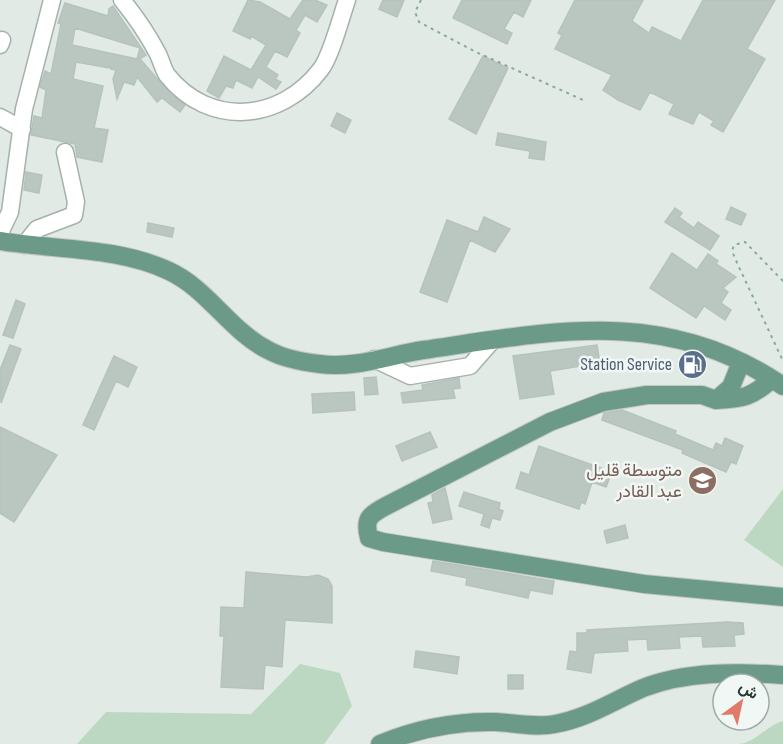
<svg xmlns="http://www.w3.org/2000/svg" width="783" height="744" font-family="'Sofia Sans Condensed',Vazirmatn,sans-serif">
<rect width="100%" height="100%" fill="#e1eae5"/>
<path fill="#bdd8c2" d="M 783,489 L 783,567 L 744,540 Z
M 300,664 L 340,673 L 352,706 L 324,744 L 77,744 L 106,712 L 251,714 Z
M 783,721 L 783,744 L 739,744 C 756,742 766,726 783,721 Z"/>
<path fill="#bac7c1" stroke="#b5c3bb" stroke-width="1.5" fill-rule="evenodd" d="M 248,0 L 260,2 L 290,19 L 303,0 L 315,0 L 327,5 L 317,22 L 305,15 L 296,30 L 300,33 L 287,57 L 275,51 L 266,67 L 278,75 L 275,79 L 281,82 L 276,89 L 258,77 L 252,88 L 236,80 L 233,88 L 226,86 L 219,98 L 207,91 L 224,56 L 251,70 L 266,45 L 251,36 L 250,39 L 233,31 Z
M 383,0 L 404,0 L 397,17 L 379,9 Z
M 462,0 L 531,0 L 523,17 L 514,12 L 504,29 L 512,33 L 507,44 L 453,18 Z
M 575,0 L 643,0 L 632,21 L 649,33 L 652,27 L 681,41 L 703,0 L 775,0 L 747,49 L 765,59 L 723,132 L 711,125 L 714,121 L 699,112 L 693,124 L 669,114 L 674,104 L 650,92 L 640,110 L 618,100 L 603,90 L 612,75 L 555,49 L 562,35 L 558,33 Z
M 65,3 L 108,16 L 109,9 L 113,6 L 146,55 L 140,59 L 160,82 L 185,105 L 180,112 L 162,98 L 157,102 L 137,77 L 134,85 L 124,82 L 117,99 L 113,79 L 116,70 L 111,69 L 110,65 L 109,68 L 76,62 L 73,79 L 103,86 L 94,128 L 108,130 L 102,162 L 77,157 L 75,144 L 31,135 L 34,116 L 42,118 L 46,90 L 40,87 L 45,71 L 51,74 L 61,24 L 58,23 ZM 75,28 L 140,48 L 137,59 L 72,45 Z
M 483,56 L 508,68 L 476,134 L 449,119 Z
M 337,113 L 351,120 L 345,133 L 331,126 Z
M 498,133 L 546,142 L 544,160 L 529,158 L 530,151 L 496,145 Z
M 26,172 L 42,175 L 39,193 L 24,190 Z
M 731,207 L 746,214 L 741,225 L 726,219 Z
M 675,208 L 682,213 L 679,217 L 694,228 L 698,222 L 719,236 L 710,250 L 665,222 Z
M 484,217 L 510,229 L 495,252 L 470,240 L 447,302 L 420,292 L 447,220 L 478,232 Z
M 148,223 L 174,228 L 172,237 L 147,232 Z
M 672,253 L 697,270 L 708,254 L 718,261 L 716,264 L 736,277 L 723,288 L 728,292 L 721,303 L 731,310 L 725,320 L 704,306 L 696,318 L 650,288 Z
M 16,300 L 25,304 L 13,338 L 3,335 Z
M 10,345 L 21,349 L 1,403 L 0,370 Z
M 597,345 L 600,363 L 550,371 L 554,394 L 520,399 L 513,356 Z
M 114,356 L 137,367 L 128,387 L 116,381 L 94,430 L 83,425 Z
M 376,377 L 378,394 L 365,395 L 364,378 Z
M 459,378 L 460,388 L 453,389 L 455,398 L 403,403 L 401,393 L 423,390 L 422,385 Z
M 354,392 L 355,410 L 313,413 L 312,394 Z
M 622,410 L 676,431 L 675,434 L 713,450 L 716,443 L 722,446 L 725,438 L 743,446 L 736,464 L 731,462 L 726,472 L 682,453 L 683,450 L 602,420 L 604,413 Z
M 0,427 L 57,455 L 14,522 L 0,513 Z
M 430,432 L 437,447 L 402,461 L 396,446 Z
M 539,446 L 612,472 L 606,487 L 592,482 L 585,504 L 581,502 L 579,509 L 516,488 L 521,472 L 529,475 Z
M 445,488 L 452,519 L 433,523 L 428,503 L 433,502 L 432,495 Z
M 464,492 L 500,503 L 499,509 L 503,511 L 500,520 L 492,518 L 489,528 L 481,525 L 484,514 L 459,506 Z
M 625,525 L 628,538 L 607,543 L 604,531 Z
M 433,561 L 554,581 L 552,594 L 530,590 L 528,598 L 466,585 L 467,578 L 431,571 Z
M 246,572 L 307,577 L 318,575 L 328,579 L 332,586 L 332,623 L 285,620 L 282,667 L 265,665 L 263,689 L 221,687 L 224,636 L 220,636 L 221,607 L 244,608 Z
M 728,622 L 743,623 L 744,634 L 734,635 L 735,646 L 703,647 L 702,636 L 679,637 L 680,648 L 648,650 L 647,639 L 627,640 L 628,651 L 594,653 L 591,673 L 567,669 L 570,651 L 577,652 L 577,633 L 587,633 L 587,630 Z
M 416,651 L 459,657 L 457,674 L 414,667 Z
M 508,675 L 523,675 L 523,689 L 508,689 Z"/>
<g fill="none" stroke-linecap="round" stroke-linejoin="round">
<defs>
<path id="minor" d="M 122,0 C 136,17 148,35 158,54 C 161,60 163,69 167,75 C 209,128 281,122 321,69 C 331,56 341,17 347,0
M 0,45 L 2,40
M 0,117 L 22,129
M 0,233 L 10,212 L 24,109 L 52,0
M 24,245 L 37,229 L 74,215 L 76,202 L 65,152
M 374,359 L 410,376 L 470,366 L 492,341"/>
<path id="major" d="M 0,241 C 55,250 118,247 169,271 C 208,289 230,331 268,350 C 284,359 302,362 320,364 C 354,369 390,355 423,350 C 554,331 666,306 783,386
M 741,362 L 731,387 L 716,400 L 702,395 L 647,395 L 603,402 L 550,422 L 386,506 C 369,515 364,519 369,538 L 383,542 L 644,584 L 783,597
M 716,400 C 743,399 752,397 772,379
M 380,744 C 416,729 457,721 496,722 C 514,723 537,728 555,724 C 588,718 613,701 643,688 C 686,671 738,672 783,675"/>
</defs>
<use href="#minor" stroke="#a5b1ab" stroke-width="19"/>
<use href="#major" stroke="#c2c7c5" stroke-width="20"/>
<path stroke="#86aa9b" stroke-width="2" stroke-dasharray="3 4.5" stroke-linecap="butt" d="M 421,0 L 415,12 L 419,22 L 476,52 L 583,100
M 783,281 L 745,242 L 734,245 L 732,251 L 738,265 L 783,361"/>
<use href="#minor" stroke="#fff" stroke-width="16"/>
<use href="#major" stroke="#6c9a89" stroke-width="18"/>
</g>
<defs>
<symbol id="fuel-disc" viewBox="-11 -11 22 22"><circle r="9.5" fill="#5c6f8a" stroke="#f1f7f4"/><path d="M-5.5-6h7V0h2V4h1.3V-2.5L3-4.5l.8-.8L6-3V5H2.5V1h-1V6h-7ZM-4.2-4.7v3.2H.2V-4.7Z" fill="#fff"/></symbol>
<symbol id="school-disc" viewBox="-11 -11 22 22"><circle r="9.5" fill="#8d6e63" stroke="#f1f7f4"/><path d="M0-5L7-2L0 1L-7-2ZM-4 1L0 2.5L4 1V4Q0 6-4 4Z" fill="#fff"/></symbol>
</defs>
<g fill-rule="evenodd">
<use href="#fuel-disc" x="676" y="348" width="33" height="33"/>
<use href="#school-disc" x="686" y="464" width="33" height="33"/>
</g>
<g text-anchor="middle" stroke-width="5" stroke-linejoin="round" paint-order="stroke">
<g font-size="18" fill="#4e5e75" stroke="#f1f7f4" text-anchor="end">
<text x="672" y="370">Station Service</text>
</g>
<g font-size="18" fill="#785e54" stroke="#f1f7f4" text-anchor="end">
<text x="682" y="476">متوسطة قليل<tspan x="682" dy="21">عبد القادر</tspan></text>
</g>
</g>
<g transform="translate(741 702) rotate(33)"><circle r="28" fill="#f1f7f4" stroke="#9faba6" stroke-width="1.5"/>
<path d="M0-4.5L10 22L0 15L-10 22Z" fill="#e07a69"/>
<text y="-9" font-size="16" font-weight="bold" text-anchor="middle" fill="#243831">ش</text>
</g>
</svg>
